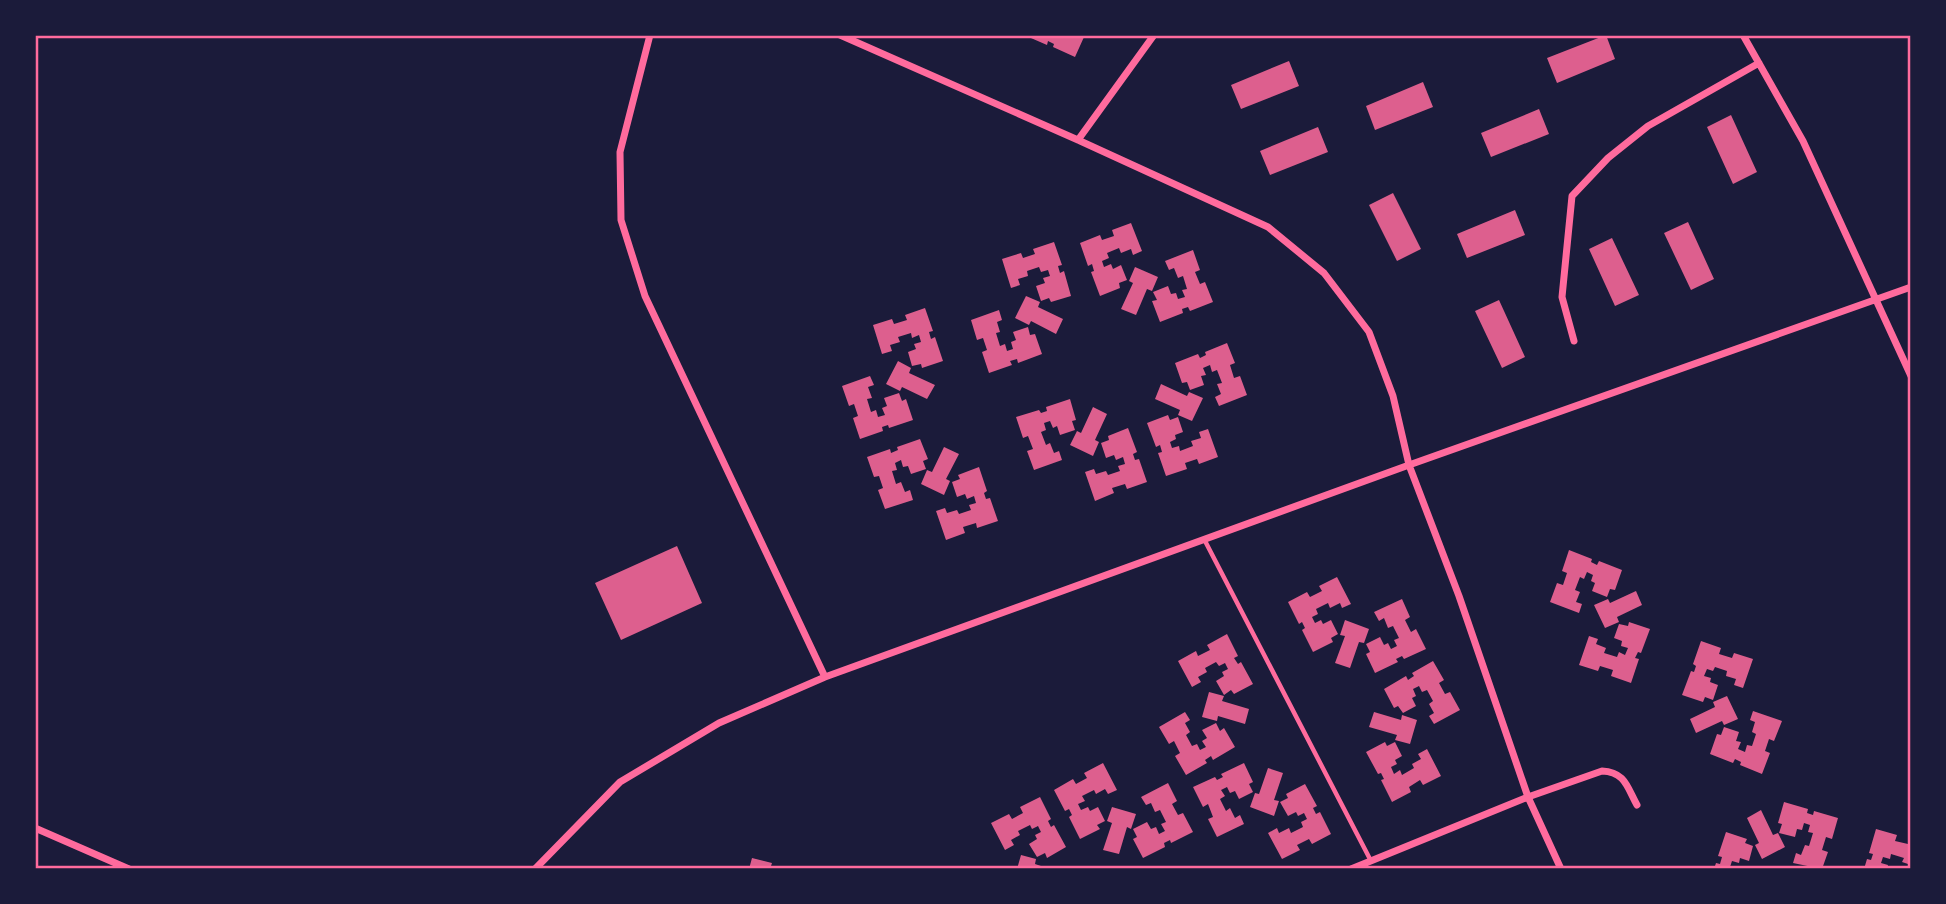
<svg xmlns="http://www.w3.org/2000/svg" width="1946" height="904" font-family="'Alegreya Sans',sans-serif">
<rect width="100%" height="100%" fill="#1b1b3a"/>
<path fill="#dd5f8e" d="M 1024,35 L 1080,35 L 1084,37 L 1075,57 L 1053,47 L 1054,44 L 1048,41 L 1047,45 Z
M 1606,35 L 1615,59 L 1557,83 L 1547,58 Z
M 1289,61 L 1299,86 L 1241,109 L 1231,85 Z
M 1423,82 L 1433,107 L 1375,130 L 1366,106 Z
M 1539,109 L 1549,134 L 1491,157 L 1481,133 Z
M 1731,115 L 1757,172 L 1733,184 L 1707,127 Z
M 1318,127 L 1328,152 L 1270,175 L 1260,151 Z
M 1393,193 L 1421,249 L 1397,261 L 1369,205 Z
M 1515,210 L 1525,235 L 1467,258 L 1457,234 Z
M 1688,222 L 1714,279 L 1691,290 L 1664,233 Z
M 1131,223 L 1142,251 L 1133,255 L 1131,249 L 1121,253 L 1119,248 L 1107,253 L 1109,258 L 1102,261 L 1104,267 L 1111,264 L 1113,269 L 1121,265 L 1127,280 L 1119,283 L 1120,288 L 1100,296 L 1091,272 L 1094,271 L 1092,264 L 1088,266 L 1080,243 L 1100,235 L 1102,240 L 1114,236 L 1112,230 Z
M 1612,238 L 1639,295 L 1615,306 L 1589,249 Z
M 1054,242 L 1062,265 L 1058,266 L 1060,273 L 1064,271 L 1071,296 L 1051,302 L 1049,298 L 1041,301 L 1036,286 L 1045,283 L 1043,278 L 1050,276 L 1048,270 L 1041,272 L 1039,267 L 1027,271 L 1028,276 L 1018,279 L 1020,285 L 1011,288 L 1002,259 L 1021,253 L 1023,258 L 1035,254 L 1033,249 Z
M 1193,250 L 1200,270 L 1195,272 L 1200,284 L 1205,282 L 1213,302 L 1190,311 L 1188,307 L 1182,309 L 1183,313 L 1160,322 L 1152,301 L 1157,300 L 1153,292 L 1168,286 L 1171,294 L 1176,293 L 1178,299 L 1185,297 L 1182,290 L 1187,289 L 1183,276 L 1178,278 L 1174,268 L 1169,270 L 1165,261 Z
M 1135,267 L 1158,277 L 1152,291 L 1147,289 L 1136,315 L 1121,309 L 1133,283 L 1129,281 Z
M 1026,296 L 1040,302 L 1038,307 L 1063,319 L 1056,334 L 1031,321 L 1029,325 L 1015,318 Z
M 1499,300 L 1525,357 L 1502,368 L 1475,311 Z
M 925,308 L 933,331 L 929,332 L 931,339 L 935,337 L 943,361 L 922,368 L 921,364 L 912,366 L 908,352 L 916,349 L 914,344 L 921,342 L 919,335 L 912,338 L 911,333 L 898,337 L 900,342 L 890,345 L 892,351 L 882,354 L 873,325 L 892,319 L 894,324 L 907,320 L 905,315 Z
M 999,310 L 1002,320 L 997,322 L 1000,332 L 996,333 L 1000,346 L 1005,344 L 1007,351 L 1013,349 L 1011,342 L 1016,340 L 1013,332 L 1028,327 L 1030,335 L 1035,334 L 1042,354 L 1018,363 L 1017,359 L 1010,361 L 1012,365 L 989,373 L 982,352 L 987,350 L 983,338 L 977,340 L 971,320 Z
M 1227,343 L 1235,363 L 1230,365 L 1234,378 L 1240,376 L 1247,395 L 1219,406 L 1215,397 L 1221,394 L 1217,384 L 1222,383 L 1217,370 L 1212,372 L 1210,365 L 1203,368 L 1206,375 L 1201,376 L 1204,385 L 1190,390 L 1187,382 L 1182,383 L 1175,363 L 1198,354 L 1200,358 L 1206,355 L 1205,352 Z
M 898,361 L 911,368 L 909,373 L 935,385 L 927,399 L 902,387 L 900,391 L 886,384 Z
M 870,376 L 874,385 L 868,387 L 872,398 L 867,399 L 871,412 L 876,410 L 878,417 L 885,415 L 882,408 L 887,406 L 884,398 L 899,393 L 902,401 L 906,399 L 913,420 L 889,428 L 888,425 L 882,427 L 883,431 L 860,439 L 853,418 L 858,416 L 854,404 L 849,406 L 842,386 Z
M 1161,384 L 1187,396 L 1189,392 L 1203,398 L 1192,421 L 1178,415 L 1180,410 L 1155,399 Z
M 1070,399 L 1076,420 L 1072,421 L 1075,430 L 1060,435 L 1057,426 L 1053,428 L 1050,421 L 1044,423 L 1046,430 L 1041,432 L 1046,445 L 1050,443 L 1054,453 L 1059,451 L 1062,460 L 1034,470 L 1027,451 L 1033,449 L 1028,436 L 1023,438 L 1016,417 L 1039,410 L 1041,413 L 1047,411 L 1046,407 Z
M 1093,407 L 1107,414 L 1095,440 L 1099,442 L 1093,456 L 1070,445 L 1077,431 L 1081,433 Z
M 1168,415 L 1170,420 L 1178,417 L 1183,432 L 1175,435 L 1176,439 L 1170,442 L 1172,448 L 1179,446 L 1180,451 L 1193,446 L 1191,441 L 1201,438 L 1199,432 L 1208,429 L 1218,457 L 1199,464 L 1197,459 L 1185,463 L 1187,469 L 1166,476 L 1158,453 L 1162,452 L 1160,445 L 1156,447 L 1147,423 Z
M 1128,428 L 1137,452 L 1133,454 L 1135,460 L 1139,459 L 1147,482 L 1127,489 L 1125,484 L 1112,488 L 1114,493 L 1095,501 L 1085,472 L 1094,469 L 1096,474 L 1106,471 L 1108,475 L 1120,471 L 1118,466 L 1125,464 L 1123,457 L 1116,460 L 1114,455 L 1106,458 L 1101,443 L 1109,440 L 1108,436 Z
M 920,439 L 928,459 L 923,461 L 926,469 L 911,474 L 908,466 L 903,467 L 901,460 L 895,463 L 897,470 L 892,471 L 896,484 L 901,482 L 905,492 L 910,490 L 913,500 L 885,509 L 878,490 L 883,488 L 879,476 L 874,477 L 867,457 L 890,449 L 891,453 L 898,450 L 897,447 Z
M 944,447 L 959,454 L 946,479 L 950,481 L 944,495 L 921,484 L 927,470 L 932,472 Z
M 979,467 L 987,491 L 984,493 L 986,499 L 990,498 L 998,521 L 977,528 L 976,523 L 963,527 L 965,533 L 946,540 L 936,511 L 945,508 L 947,513 L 957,510 L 959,514 L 971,510 L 969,505 L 976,503 L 974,496 L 967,499 L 965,494 L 957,497 L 952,482 L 960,479 L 958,475 Z
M 677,546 L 702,603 L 621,640 L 595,583 Z
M 1569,550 L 1592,559 L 1591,562 L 1597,565 L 1599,561 L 1622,570 L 1615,590 L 1610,589 L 1607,597 L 1592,591 L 1595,583 L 1591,581 L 1593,575 L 1587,572 L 1584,579 L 1580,577 L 1575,590 L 1580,592 L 1576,602 L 1582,604 L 1579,613 L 1550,602 L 1557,583 L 1563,585 L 1567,573 L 1562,571 Z
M 1337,577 L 1351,604 L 1342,608 L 1340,603 L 1330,608 L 1328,603 L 1316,609 L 1318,614 L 1312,617 L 1315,623 L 1321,620 L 1323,624 L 1331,620 L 1338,634 L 1331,638 L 1333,642 L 1313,652 L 1302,630 L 1305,628 L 1302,622 L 1299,624 L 1288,602 L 1307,592 L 1310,597 L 1322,591 L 1319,586 Z
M 1636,591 L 1642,605 L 1617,617 L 1619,622 L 1605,628 L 1594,605 L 1608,599 L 1610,603 Z
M 1402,599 L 1410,617 L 1405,620 L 1411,632 L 1416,629 L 1426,649 L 1404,659 L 1402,656 L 1396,659 L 1398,662 L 1375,673 L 1366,654 L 1370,652 L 1366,644 L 1380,637 L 1384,645 L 1388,643 L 1391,649 L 1397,646 L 1394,640 L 1399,638 L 1393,626 L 1388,628 L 1384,618 L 1379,621 L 1374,612 Z
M 1345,620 L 1369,629 L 1364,643 L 1359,642 L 1350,668 L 1335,663 L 1345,636 L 1340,635 Z
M 1629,622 L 1650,629 L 1641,653 L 1638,652 L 1635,658 L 1639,659 L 1631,683 L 1611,676 L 1613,670 L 1600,666 L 1598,671 L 1579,665 L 1589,636 L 1598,639 L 1596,644 L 1606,648 L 1604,653 L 1617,657 L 1619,652 L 1625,655 L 1628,648 L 1621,646 L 1622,641 L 1614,638 L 1619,624 L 1628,626 Z
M 1227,634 L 1238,656 L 1234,658 L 1238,664 L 1241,662 L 1253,684 L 1234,694 L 1231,690 L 1224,695 L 1216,681 L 1224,676 L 1222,672 L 1228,669 L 1225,663 L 1219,666 L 1216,662 L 1205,668 L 1207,672 L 1198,677 L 1201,682 L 1192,687 L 1178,661 L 1196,651 L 1198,656 L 1210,650 L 1207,645 Z
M 1701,641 L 1721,648 L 1719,654 L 1732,658 L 1734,653 L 1753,659 L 1743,688 L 1734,685 L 1736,679 L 1726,676 L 1727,671 L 1715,667 L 1713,671 L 1707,669 L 1704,676 L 1711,678 L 1710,682 L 1718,685 L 1713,700 L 1705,697 L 1703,702 L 1682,695 L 1691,671 L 1694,672 L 1696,666 L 1693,664 Z
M 1433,661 L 1444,680 L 1439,683 L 1445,694 L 1450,692 L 1460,710 L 1434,724 L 1429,716 L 1434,713 L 1429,704 L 1433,701 L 1427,690 L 1422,692 L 1419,686 L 1413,689 L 1416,696 L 1412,698 L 1416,706 L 1403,713 L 1398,706 L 1394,708 L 1384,689 L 1406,676 L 1408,680 L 1414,676 L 1412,673 Z
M 1209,692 L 1224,696 L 1222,701 L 1249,709 L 1245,724 L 1218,716 L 1217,721 L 1202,717 Z
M 1727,696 L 1738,719 L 1724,725 L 1722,721 L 1696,733 L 1690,719 L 1715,707 L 1713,702 Z
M 1753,711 L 1782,721 L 1774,741 L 1769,739 L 1765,751 L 1770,753 L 1762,774 L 1740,765 L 1741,762 L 1735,759 L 1733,763 L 1710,754 L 1717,734 L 1721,735 L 1724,727 L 1739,732 L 1736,741 L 1741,742 L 1738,749 L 1745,752 L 1747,745 L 1752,746 L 1756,734 L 1752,732 L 1755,722 L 1750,720 Z
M 1185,712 L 1190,720 L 1185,723 L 1190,732 L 1186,735 L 1192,746 L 1197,744 L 1200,750 L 1206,747 L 1202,741 L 1207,738 L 1202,730 L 1216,723 L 1220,731 L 1224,728 L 1235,747 L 1213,760 L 1211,756 L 1205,760 L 1207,763 L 1186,775 L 1175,756 L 1180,753 L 1174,741 L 1169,744 L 1159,727 Z
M 1374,712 L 1401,720 L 1402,715 L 1417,720 L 1410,744 L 1395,740 L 1397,735 L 1369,727 Z
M 1385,742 L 1387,746 L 1395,742 L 1402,756 L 1395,760 L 1397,764 L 1391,767 L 1394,774 L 1400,770 L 1402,775 L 1414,768 L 1412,764 L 1421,759 L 1418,754 L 1427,749 L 1441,776 L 1423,785 L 1420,780 L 1409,787 L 1411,792 L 1392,802 L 1381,780 L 1384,779 L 1381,773 L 1378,774 L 1366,752 Z
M 1103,763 L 1117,790 L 1108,794 L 1105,789 L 1096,794 L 1094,790 L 1082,796 L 1085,801 L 1078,804 L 1081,810 L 1088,807 L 1090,811 L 1098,807 L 1105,821 L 1097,825 L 1100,829 L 1080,839 L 1069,817 L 1072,815 L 1069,809 L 1065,811 L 1054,790 L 1073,779 L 1076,784 L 1087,778 L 1084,773 Z
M 1244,763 L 1253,782 L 1249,784 L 1253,792 L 1239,799 L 1235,791 L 1230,793 L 1227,787 L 1221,790 L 1225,796 L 1220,799 L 1226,811 L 1230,808 L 1235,818 L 1240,815 L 1244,824 L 1217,837 L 1208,819 L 1213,817 L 1208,804 L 1203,807 L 1193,787 L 1215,777 L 1217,780 L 1223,777 L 1221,774 Z
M 1268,768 L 1283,773 L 1274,800 L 1279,801 L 1274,816 L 1250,807 L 1255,793 L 1259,794 Z
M 1168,783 L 1177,801 L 1172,804 L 1178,815 L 1183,813 L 1193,832 L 1171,843 L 1170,840 L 1164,843 L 1165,847 L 1143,858 L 1133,839 L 1137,837 L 1133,829 L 1147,822 L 1151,829 L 1156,827 L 1159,834 L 1165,831 L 1161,824 L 1166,822 L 1160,810 L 1155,812 L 1151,803 L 1146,805 L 1141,797 Z
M 1305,784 L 1317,806 L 1313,808 L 1316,814 L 1320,812 L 1331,834 L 1312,844 L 1309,839 L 1297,845 L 1300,850 L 1282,859 L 1268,833 L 1277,828 L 1279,833 L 1289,828 L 1291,833 L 1303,827 L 1301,822 L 1307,819 L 1304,813 L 1298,816 L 1296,812 L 1288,816 L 1280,802 L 1288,798 L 1286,794 Z
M 1040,797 L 1051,819 L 1048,821 L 1051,827 L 1054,825 L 1066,847 L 1047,858 L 1045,853 L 1037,857 L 1029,844 L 1037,839 L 1035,835 L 1041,832 L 1038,826 L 1032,829 L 1030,825 L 1018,831 L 1020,835 L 1011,840 L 1014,845 L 1005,850 L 991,823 L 1009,814 L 1012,819 L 1023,813 L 1020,807 Z
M 1784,802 L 1808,809 L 1807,813 L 1813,815 L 1814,811 L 1838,818 L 1832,839 L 1826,837 L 1822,850 L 1828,852 L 1822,869 L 1793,863 L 1796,853 L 1801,855 L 1805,845 L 1809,846 L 1813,833 L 1808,832 L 1810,825 L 1804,823 L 1802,830 L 1797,829 L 1795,837 L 1779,833 L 1782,824 L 1778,823 Z
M 1112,807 L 1136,814 L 1131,829 L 1127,827 L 1119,854 L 1103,850 L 1112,823 L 1107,821 Z
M 1761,810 L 1773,835 L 1778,833 L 1785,847 L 1762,859 L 1755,845 L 1759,843 L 1747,818 Z
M 1876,829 L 1897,835 L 1895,841 L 1908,844 L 1911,835 L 1911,865 L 1902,862 L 1904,858 L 1891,854 L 1890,859 L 1883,857 L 1881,863 L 1888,865 L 1887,869 L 1864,869 L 1867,859 L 1871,860 L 1873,854 L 1869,853 Z
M 1726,832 L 1747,839 L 1745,843 L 1753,846 L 1749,861 L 1740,858 L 1739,863 L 1732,861 L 1730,867 L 1734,869 L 1714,869 L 1716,863 L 1720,864 L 1722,857 L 1718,856 Z
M 1021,855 L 1036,859 L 1035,864 L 1050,869 L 1017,869 Z
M 752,858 L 772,863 L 770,869 L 749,869 Z"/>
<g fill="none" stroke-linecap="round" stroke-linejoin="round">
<path stroke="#ff6b9d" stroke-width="4.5" d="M 1204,539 L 1371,861"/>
<path stroke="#ff6b9d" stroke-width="7" d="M 650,35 L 620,152 L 621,220 L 645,296 L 825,677
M 840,35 L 1078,140 L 1268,227 L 1324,273 L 1369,332 L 1393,396 L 1409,465 L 1459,596 L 1528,797 L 1561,869
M 1743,35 L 1803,141 L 1911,376
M 1078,140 L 1154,35
M 1574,341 L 1562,297 L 1572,196 L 1608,158 L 1648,126 L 1759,63
M 35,828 L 129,869
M 535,869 L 620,782 L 719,723 L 825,677 L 1409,465 L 1911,287
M 1351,869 L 1528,797 L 1602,771 C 1625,772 1627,787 1637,805"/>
</g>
<rect width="1946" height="904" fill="none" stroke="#1b1b3a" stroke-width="74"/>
<rect x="37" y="37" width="1872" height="830" fill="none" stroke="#ff6b9d" stroke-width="2.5"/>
</svg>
